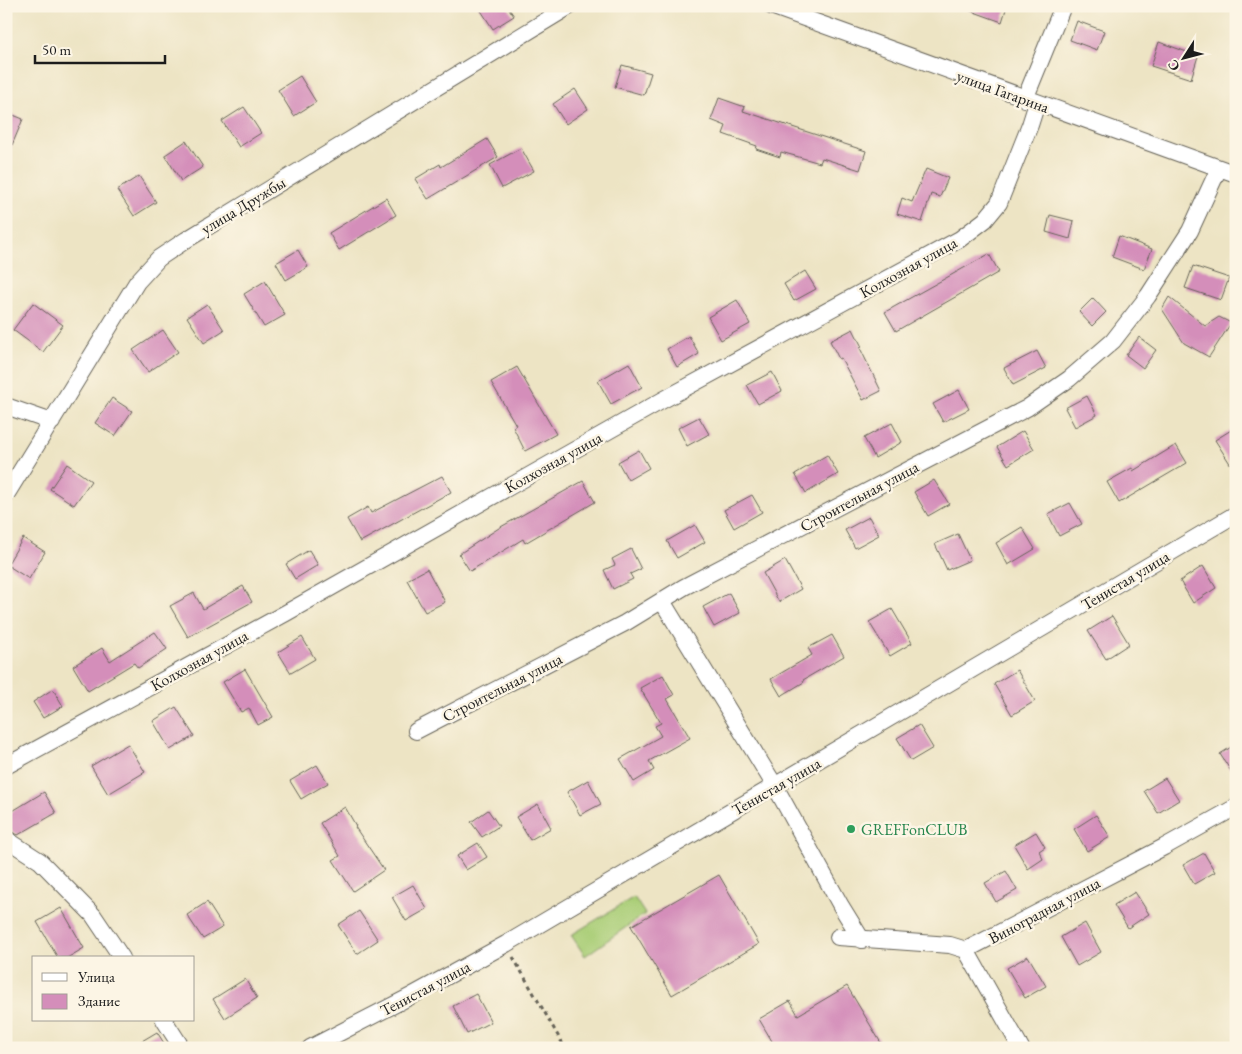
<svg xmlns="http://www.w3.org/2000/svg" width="1242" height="1054" font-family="'EB Garamond',serif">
<rect width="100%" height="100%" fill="#fcf5e5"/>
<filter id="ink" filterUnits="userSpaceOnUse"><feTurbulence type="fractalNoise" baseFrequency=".02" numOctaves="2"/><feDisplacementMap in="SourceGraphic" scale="10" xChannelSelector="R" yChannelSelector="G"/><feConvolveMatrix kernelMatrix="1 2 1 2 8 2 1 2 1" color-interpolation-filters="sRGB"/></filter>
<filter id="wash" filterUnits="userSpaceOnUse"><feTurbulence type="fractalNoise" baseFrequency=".0096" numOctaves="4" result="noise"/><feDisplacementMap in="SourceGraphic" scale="20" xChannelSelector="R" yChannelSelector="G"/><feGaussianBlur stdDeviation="1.12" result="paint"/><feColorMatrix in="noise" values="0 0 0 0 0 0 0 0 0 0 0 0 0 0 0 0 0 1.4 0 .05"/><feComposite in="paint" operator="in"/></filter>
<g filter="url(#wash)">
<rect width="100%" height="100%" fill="#ede4c4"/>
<path fill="#a9cd76" stroke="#627449" d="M 634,897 L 645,914 L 585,956 L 571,935 Z"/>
<g id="blocks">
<path fill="#d48eba" d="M 478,6 L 507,6 L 514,16 L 493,29 Z
M 964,6 L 1007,6 L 1002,22 L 963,8 Z
M 1077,21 L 1104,31 L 1097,50 L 1070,40 Z
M 1159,42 L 1198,56 L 1191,79 L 1151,66 Z
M 622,65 L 651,73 L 644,95 L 615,87 Z
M 300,76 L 316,102 L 294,116 L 278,90 Z
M 575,89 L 588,109 L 566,124 L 553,104 Z
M 719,98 L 745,107 L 743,111 L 866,151 L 860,170 L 822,158 L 820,163 L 781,152 L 780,157 L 756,149 L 757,146 L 723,134 L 726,126 L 711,120 Z
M 244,107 L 261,133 L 239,147 L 222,121 Z
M 6,112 L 23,119 L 7,157 L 6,157 Z
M 487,139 L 498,157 L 428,199 L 415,179 L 440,164 L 441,167 Z
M 186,141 L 203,167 L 181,181 L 165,155 Z
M 521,148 L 534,171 L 502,188 L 490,165 Z
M 926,169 L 948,178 L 940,197 L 931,194 L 922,222 L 897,214 L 902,198 L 912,202 Z
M 139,176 L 156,202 L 134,216 L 117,190 Z
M 386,198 L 396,215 L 339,250 L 329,233 Z
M 1050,215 L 1074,221 L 1070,239 L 1046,232 Z
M 1119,236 L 1152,249 L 1144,269 L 1112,257 Z
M 298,250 L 308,267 L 286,280 L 276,263 Z
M 989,254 L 999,272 L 896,331 L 885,312 Z
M 1193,266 L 1229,278 L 1221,300 L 1185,288 Z
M 805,271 L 816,289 L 794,301 L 784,284 Z
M 265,281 L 285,315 L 264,327 L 244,294 Z
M 1169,297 L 1205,326 L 1219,317 L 1231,323 L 1209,357 L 1184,343 L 1162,309 Z
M 1093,298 L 1106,312 L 1092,326 L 1079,312 Z
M 737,300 L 750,324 L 721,340 L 708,317 Z
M 33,303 L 63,325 L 43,352 L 13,330 Z
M 207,304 L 224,330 L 204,343 L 187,317 Z
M 853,329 L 862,347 L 860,348 L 881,391 L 863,400 L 841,358 L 839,359 L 830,341 Z
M 163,330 L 178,352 L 148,372 L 133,350 Z
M 689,336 L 699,354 L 677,367 L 667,349 Z
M 1139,337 L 1156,350 L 1143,368 L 1126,355 Z
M 1037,351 L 1046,368 L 1013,385 L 1004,368 Z
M 629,363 L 642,387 L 611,404 L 598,381 Z
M 517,367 L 556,434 L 525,451 L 513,427 L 516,425 L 491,382 Z
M 772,372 L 782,391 L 758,404 L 747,385 Z
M 959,390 L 969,409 L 943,422 L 933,404 Z
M 1087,396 L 1097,415 L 1075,427 L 1065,408 Z
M 112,398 L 132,411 L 115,436 L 95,423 Z
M 699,417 L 709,434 L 687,446 L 678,428 Z
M 892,423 L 902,442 L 875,458 L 864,438 Z
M 1236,427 L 1236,473 L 1215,440 Z
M 1023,431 L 1034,449 L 1008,465 L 997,447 Z
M 1176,445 L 1187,463 L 1119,503 L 1107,482 L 1132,468 L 1133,471 Z
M 639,450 L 649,468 L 628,480 L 618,462 Z
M 827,455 L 838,474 L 806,493 L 795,474 Z
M 67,464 L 91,481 L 74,505 L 50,489 Z
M 442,476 L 451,492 L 360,542 L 347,519 L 368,507 L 371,513 Z
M 934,480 L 949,504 L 928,516 L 914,492 Z
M 583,481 L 595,502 L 525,543 L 523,539 L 470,571 L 459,554 L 499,528 Z
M 752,495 L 762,512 L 734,528 L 724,510 Z
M 1070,503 L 1082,524 L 1059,536 L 1048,514 Z
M 869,517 L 879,535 L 855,548 L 845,530 Z
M 695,525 L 705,542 L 677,558 L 667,541 Z
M 1022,527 L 1035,549 L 1008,565 L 996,543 Z
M 958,534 L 970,560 L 947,570 L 935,544 Z
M 23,538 L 45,552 L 29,579 L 7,565 Z
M 631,549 L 641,569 L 630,574 L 633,579 L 613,589 L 604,570 L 615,565 L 612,559 Z
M 309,550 L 318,565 L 295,579 L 286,564 Z
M 785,560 L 801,589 L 779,602 L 763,573 Z
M 1203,566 L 1216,588 L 1193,603 L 1180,581 Z
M 427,569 L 445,602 L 425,612 L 407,580 Z
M 243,586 L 252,602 L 188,637 L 170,606 L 194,593 L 203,609 Z
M 729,593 L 740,613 L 714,627 L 703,607 Z
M 892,609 L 912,643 L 890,656 L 869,622 Z
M 1112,616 L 1129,644 L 1106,659 L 1088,631 Z
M 155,632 L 167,649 L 138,668 L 134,663 L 88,691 L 73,666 L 102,648 L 110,661 Z
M 832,635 L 844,656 L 803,680 L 804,682 L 781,696 L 771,679 L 812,655 L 808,648 Z
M 302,637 L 315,659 L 291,673 L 278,652 Z
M 245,669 L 273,717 L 258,725 L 249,708 L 241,712 L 223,682 Z
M 1017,670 L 1035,701 L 1012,715 L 994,684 Z
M 663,675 L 674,695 L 667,699 L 690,738 L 649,761 L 654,770 L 634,782 L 620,759 L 661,736 L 655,726 L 661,723 L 640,688 Z
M 53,689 L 63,706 L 43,718 L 33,702 Z
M 176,707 L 194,736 L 170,750 L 153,721 Z
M 919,725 L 933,748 L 911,761 L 897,738 Z
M 128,744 L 145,772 L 108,794 L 91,766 Z
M 1236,744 L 1236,779 L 1220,754 Z
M 317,765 L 328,783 L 301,799 L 290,781 Z
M 1165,778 L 1179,800 L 1158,813 L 1144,791 Z
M 588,780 L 601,804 L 580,815 L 567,792 Z
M 44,792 L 56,813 L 18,835 L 9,830 L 6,825 L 6,815 Z
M 538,804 L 551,828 L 530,840 L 516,817 Z
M 345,807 L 356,826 L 355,827 L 384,870 L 353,891 L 333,860 L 340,856 L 320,823 Z
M 488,810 L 499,826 L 482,837 L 471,822 Z
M 1096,815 L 1110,837 L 1087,851 L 1074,829 Z
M 1036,832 L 1045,847 L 1039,851 L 1043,859 L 1028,869 L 1014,845 Z
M 478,843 L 487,857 L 466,870 L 457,856 Z
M 1204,853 L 1215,872 L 1194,884 L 1183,865 Z
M 1006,871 L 1017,890 L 996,902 L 985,883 Z
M 719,875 L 759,944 L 672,995 L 631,926 Z
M 413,885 L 427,909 L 406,921 L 392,897 Z
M 1135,892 L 1149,914 L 1128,928 L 1114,905 Z
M 207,902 L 223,927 L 203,939 L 187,915 Z
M 61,908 L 84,948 L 67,958 L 58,958 L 37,922 Z
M 359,911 L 378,940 L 357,954 L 338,925 Z
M 1085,923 L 1101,952 L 1077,966 L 1061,937 Z
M 1028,956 L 1046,986 L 1025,998 L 1007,968 Z
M 245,979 L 257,998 L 225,1018 L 213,999 Z
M 847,986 L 884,1048 L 776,1048 L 759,1019 L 790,1001 L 798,1015 Z
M 476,994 L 491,1022 L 467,1034 L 453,1006 Z
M 157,1032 L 167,1048 L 130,1048 Z"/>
</g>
</g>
<g filter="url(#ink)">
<use href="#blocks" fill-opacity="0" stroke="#656257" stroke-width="1"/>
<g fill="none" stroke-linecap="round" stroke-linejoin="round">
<defs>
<path id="minor" d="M 771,6 L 1236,174
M 1025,99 L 1063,6
M 6,406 L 52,422
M 6,495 L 137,282 L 159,258 L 186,240 L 570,6
M 662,601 L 775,786 L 841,906 L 862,940
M 416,731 L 625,623 L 684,587 L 1027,408 L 1069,379 L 1113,341 L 1148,296 L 1190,231 L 1219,168
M 6,766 L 286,613 L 663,400 L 960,239 L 985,220 L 999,203 L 1030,125 L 1037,103
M 6,839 L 40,861 L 93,915 L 122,958
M 838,937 L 950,945 L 966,950 L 1164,847 L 1236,807
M 966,950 L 1021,1048
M 164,1020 L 182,1048
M 310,1048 L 413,995 L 506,944 L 1236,514"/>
</defs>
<use href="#minor" stroke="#656257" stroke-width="18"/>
<path stroke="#656257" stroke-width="3" stroke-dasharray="4 4" stroke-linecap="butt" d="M 513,957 L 565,1048"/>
<use href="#minor" stroke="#fff" stroke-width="16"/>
</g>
</g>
<circle fill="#2e9e5b" stroke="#fcf5e5" stroke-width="2" cx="851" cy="829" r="5"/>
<g text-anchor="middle" stroke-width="5" stroke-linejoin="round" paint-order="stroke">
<g font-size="16" fill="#1c1c1c" stroke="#fcf5e5">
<text transform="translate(1003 91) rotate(20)" y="6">улица Гагарина</text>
<text transform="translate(243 205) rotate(-31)" y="6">улица Дружбы</text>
<text transform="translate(908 267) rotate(-29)" y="6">Колхозная улица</text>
<text transform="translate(553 462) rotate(-29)" y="6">Колхозная улица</text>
<text transform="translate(859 496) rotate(-28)" y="6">Строительная улица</text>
<text transform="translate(1125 580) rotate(-31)" y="6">Тенистая улица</text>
<text transform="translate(199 660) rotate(-29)" y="6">Колхозная улица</text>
<text transform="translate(502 687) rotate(-27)" y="6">Строительная улица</text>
<text transform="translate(776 786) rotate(-30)" y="6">Тенистая улица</text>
<text transform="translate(1044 910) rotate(-28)" y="6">Виноградная улица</text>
<text transform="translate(425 988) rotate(-28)" y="6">Тенистая улица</text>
</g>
<g font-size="16" fill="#27864d" stroke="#fcf5e5" text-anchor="start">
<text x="861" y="835">GREFFonCLUB</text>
</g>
</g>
<rect width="1242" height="1054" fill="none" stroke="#fcf5e5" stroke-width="25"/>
<rect x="32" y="956" width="162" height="65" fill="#fcf5e5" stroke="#a29e95"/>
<rect x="42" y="973" width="25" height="8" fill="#ffffff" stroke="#a29e95"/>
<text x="78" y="982" font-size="15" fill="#1c1c1c">Улица</text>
<rect x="42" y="994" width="25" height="15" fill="#d48eba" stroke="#a29e95"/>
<text x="78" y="1006" font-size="15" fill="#1c1c1c">Здание</text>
<g transform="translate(1184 58) rotate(234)" stroke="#fcf5e5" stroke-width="4" paint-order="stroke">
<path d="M0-4L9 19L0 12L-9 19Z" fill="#1c1c1c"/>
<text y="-8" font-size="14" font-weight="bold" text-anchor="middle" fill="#1c1c1c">С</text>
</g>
<path d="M35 55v8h130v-8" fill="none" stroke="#1c1c1c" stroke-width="2.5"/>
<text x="42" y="55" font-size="15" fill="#1c1c1c" stroke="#fcf5e5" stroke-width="4" paint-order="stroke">50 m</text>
</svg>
